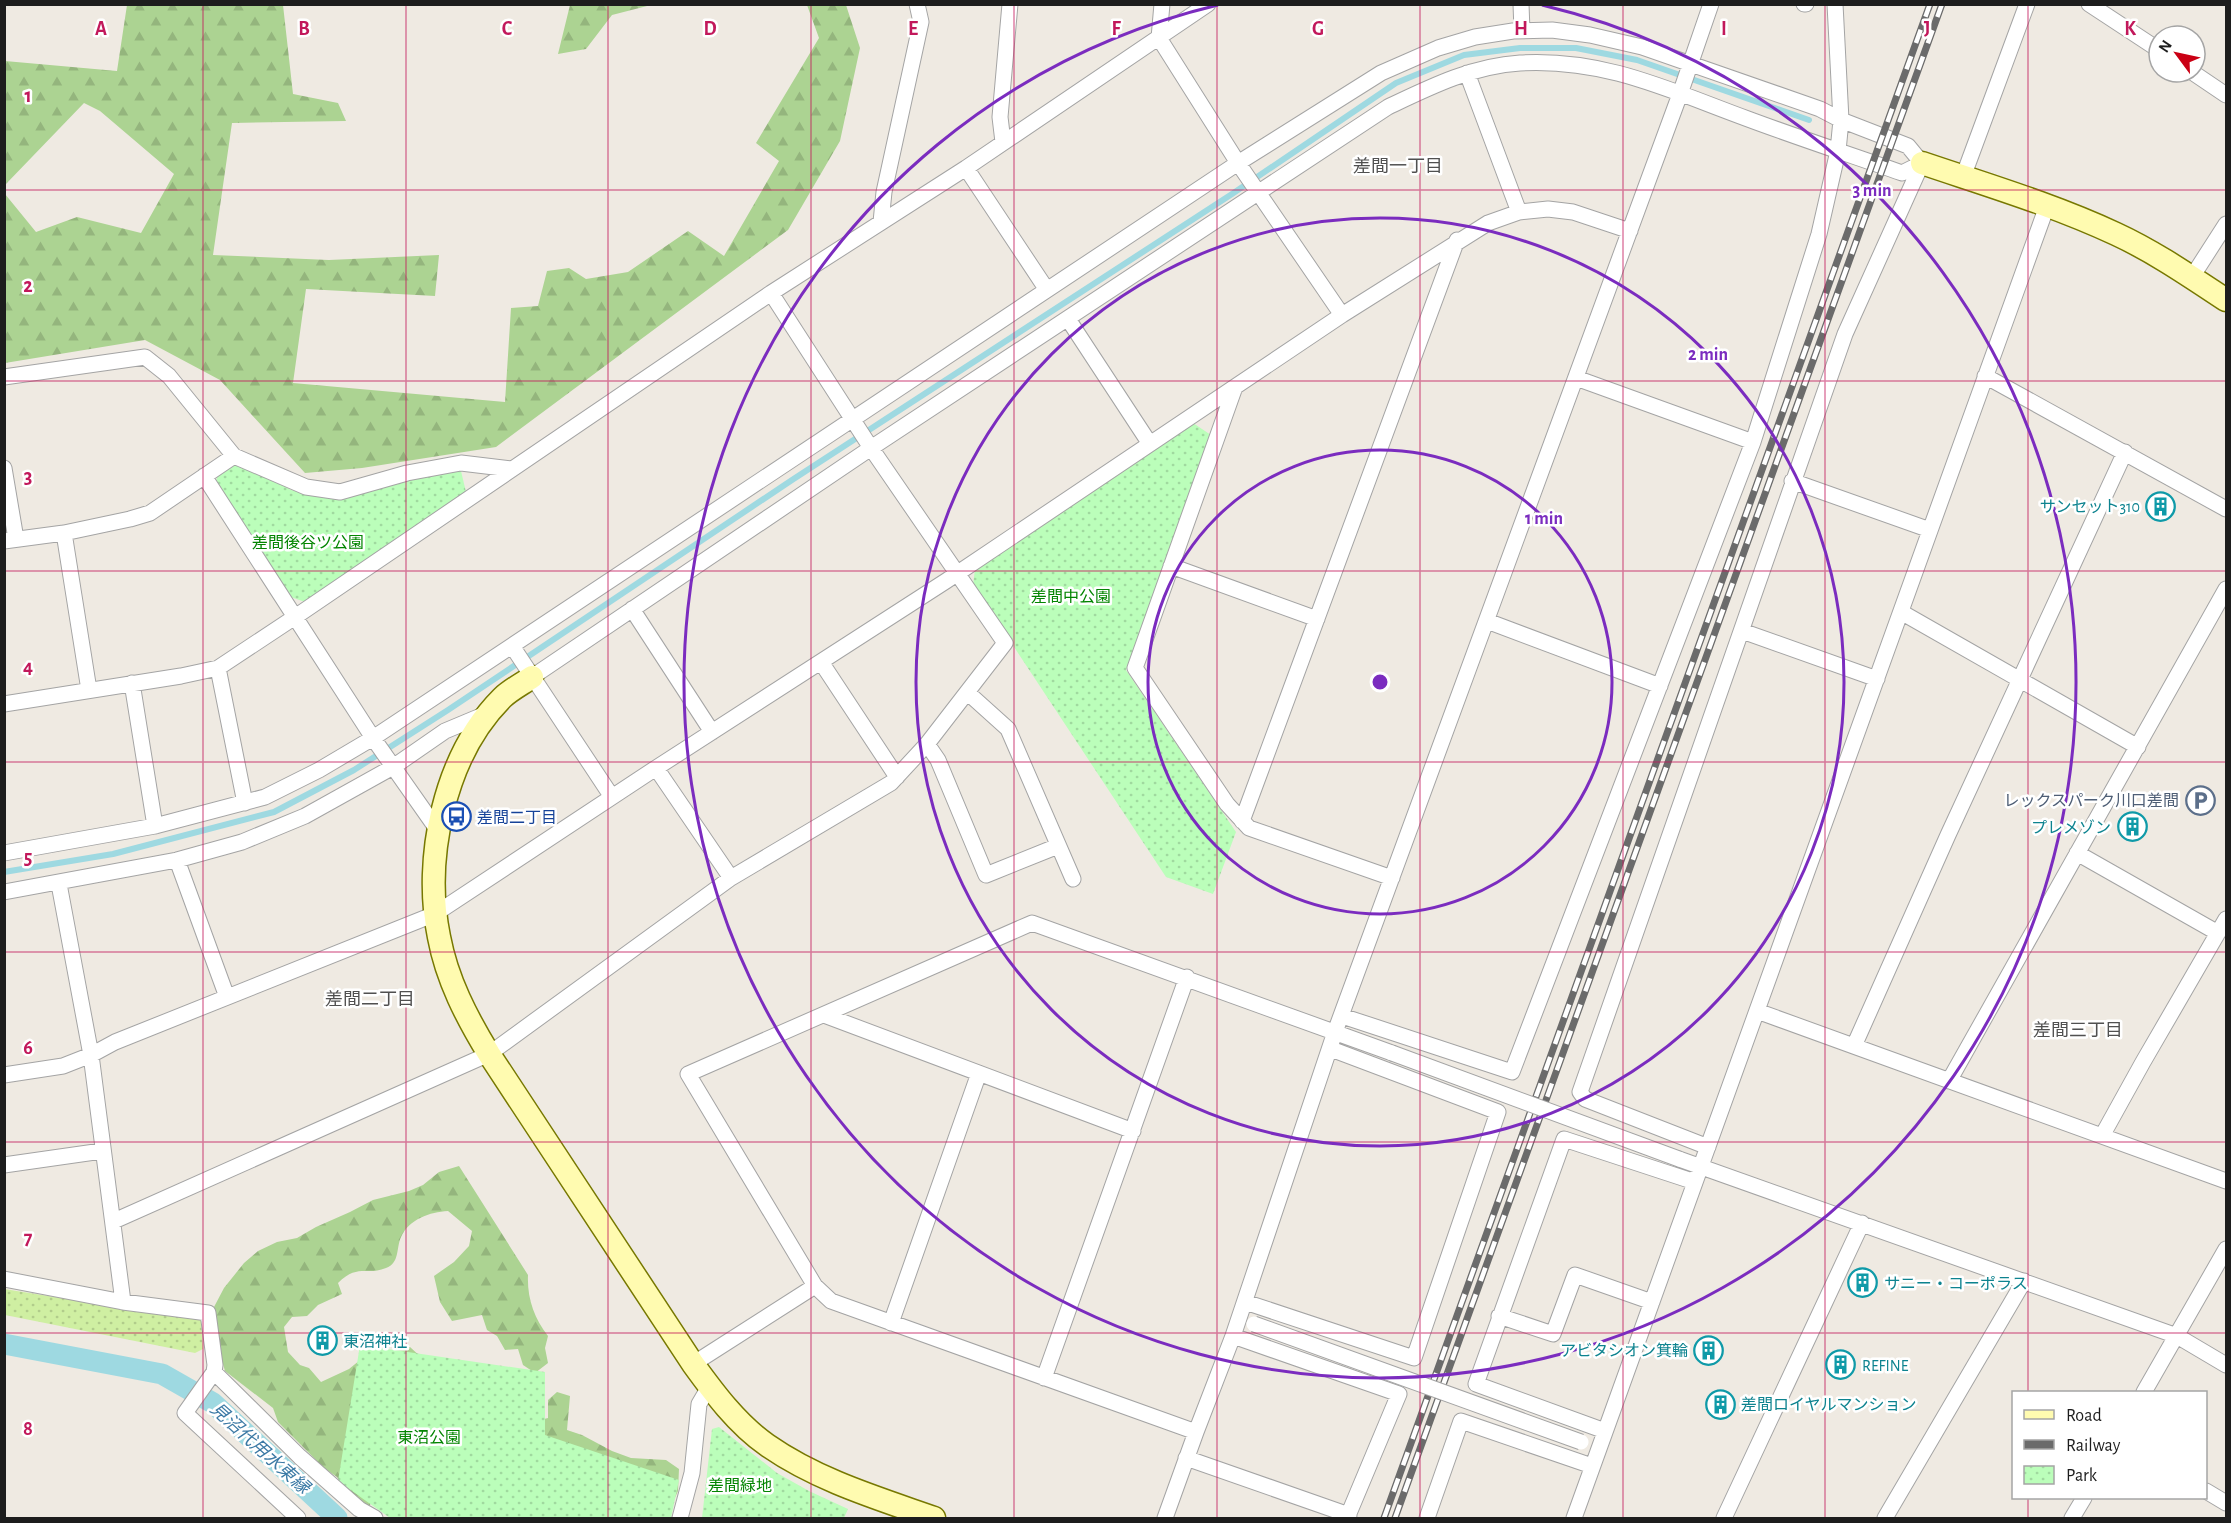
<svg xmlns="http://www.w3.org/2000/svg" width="2231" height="1523" font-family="'Alegreya Sans','Noto Sans JP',sans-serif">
<defs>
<pattern id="grass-dots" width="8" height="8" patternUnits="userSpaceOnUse" patternTransform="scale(1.5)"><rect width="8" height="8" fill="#cfefa2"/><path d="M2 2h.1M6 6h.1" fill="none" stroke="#b1cc8b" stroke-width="1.8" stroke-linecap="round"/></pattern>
<pattern id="forest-firs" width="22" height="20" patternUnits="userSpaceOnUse" patternTransform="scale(1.5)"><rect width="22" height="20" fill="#acd392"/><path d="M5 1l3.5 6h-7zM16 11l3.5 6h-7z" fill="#94b57d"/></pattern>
<pattern id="park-dots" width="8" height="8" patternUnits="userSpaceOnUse" patternTransform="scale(1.5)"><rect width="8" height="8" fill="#bbfeba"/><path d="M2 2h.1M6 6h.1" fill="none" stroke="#a0d99f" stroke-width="1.8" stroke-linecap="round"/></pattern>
</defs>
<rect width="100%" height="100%" fill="#efeae2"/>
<path fill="url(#grass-dots)" d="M 4,1289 L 201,1320 L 203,1349 L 195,1353 L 5,1315 Z"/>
<path fill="url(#forest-firs)" d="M 127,5 L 283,5 L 293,94 L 338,103 L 346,121 L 232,123 L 213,255 L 329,260 L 439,255 L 435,296 L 306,289 L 293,383 L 505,402 L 511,308 L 538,306 L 547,271 L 569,268 L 586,279 L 628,272 L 688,231 L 724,256 L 779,161 L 756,143 L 819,38 L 807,5 L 846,5 L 860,48 L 840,141 L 788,230 L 496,447 L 362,468 L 305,473 L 220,380 L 145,340 L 5,363 L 5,194 L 36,232 L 77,217 L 141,233 L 174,174 L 100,111 L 84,103 L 5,185 L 5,61 L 117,71 Z
M 570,5 L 570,4 L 651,5 L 612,15 L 586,49 L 558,54 Z
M 459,1166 L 528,1275 C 527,1298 534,1318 548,1336 L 545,1348 L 548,1363 L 535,1373 L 523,1365 L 518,1349 L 505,1350 L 497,1336 L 487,1330 L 482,1315 L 452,1321 L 440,1302 L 434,1276 L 454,1262 L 469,1246 L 472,1231 L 448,1211 C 430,1212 409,1219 401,1237 C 396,1248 400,1263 386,1268 C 367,1276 358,1263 338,1283 L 342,1294 L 318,1305 L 307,1316 L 292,1317 L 284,1327 L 288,1352 L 300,1365 L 309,1368 L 321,1382 L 349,1369 L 365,1356 L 384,1354 L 396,1348 L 410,1347 L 422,1358 L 540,1420 L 548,1418 L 548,1400 L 557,1392 L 570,1396 L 567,1430 L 582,1435 L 612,1451 L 631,1458 L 666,1460 L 679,1469 L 678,1491 L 666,1518 L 376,1497 L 369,1506 L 351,1496 L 337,1477 L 324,1468 L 278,1422 L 273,1408 L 225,1371 L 220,1354 L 214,1307 L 224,1288 L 244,1263 L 258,1251 L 277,1242 L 297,1238 L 316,1227 L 350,1212 L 373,1200 L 409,1191 L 423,1185 L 439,1172 Z"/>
<path fill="url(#park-dots)" d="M 1193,423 L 1211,435 L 1126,670 L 1236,832 L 1213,894 L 1166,877 L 973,585 L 975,569 Z
M 232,464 L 247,466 L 291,490 L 345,499 L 406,480 L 461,471 L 466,492 L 305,602 L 285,595 L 214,487 L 218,475 Z
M 360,1345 L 545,1372 L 545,1435 L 679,1480 L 671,1518 L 390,1518 L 338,1481 Z
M 719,1427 L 777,1473 L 809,1491 L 848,1509 L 844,1518 L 702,1518 L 712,1429 Z"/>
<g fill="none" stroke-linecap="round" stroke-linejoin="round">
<path stroke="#9ed9e1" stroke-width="6" d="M 4,872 L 113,854 L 274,812 L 354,770 L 448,710 L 792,480 L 1232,194 L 1396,83 L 1464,55 L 1520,48 L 1576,48 L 1637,60 L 1809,120"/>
<path stroke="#9ed9e1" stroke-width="21" d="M 4,1344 L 162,1374 L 213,1403 L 337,1518"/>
<defs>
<path id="street" d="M 1162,4 L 1159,38 L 1238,163 L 1342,315
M 1521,4 L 1522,31
M 1804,4 L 1806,4
M 2089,4 L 2159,50
M 2192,72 L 2226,95
M 1467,73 L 1519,212
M 1003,142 L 1000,117 L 1010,4
M 966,168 L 1047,290
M 1963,177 L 2027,4
M 881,222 L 884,192 L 921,22 L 917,4
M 2192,277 L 2226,224
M 1068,319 L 1150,444
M 1985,376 L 2226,509
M 4,377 L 145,357 L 169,376 L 234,456 L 306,487 L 340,492 L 407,473 L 461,463 L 511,469
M 1576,378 L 1753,442
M 1235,387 L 1135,668 L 1227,804 L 1249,828 L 1392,878
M 4,468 L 16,539
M 204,476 L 373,738 L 439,832
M 1792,481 L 1930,530
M 64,533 L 89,690
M 4,541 L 64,533 L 130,519 L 150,513 L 234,456
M 1171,566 L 1317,619
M 632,609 L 712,732
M 1901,612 L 2138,747
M 1487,621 L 1660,686
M 1742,631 L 1877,679
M 512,646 L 612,797
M 821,662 L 897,777
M 218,668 L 245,803
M 532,677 L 871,448 L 1388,107 C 1430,87 1472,66 1520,63 C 1605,58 1671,91 1748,119 C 1799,138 1851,155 1902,173 L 1922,163
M 132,683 L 155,826
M 968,693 L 1008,729 L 1073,879
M 4,704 L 181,676 L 218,668 L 295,617 L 771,293 L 966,168 L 1208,4
M 927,744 L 938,760 L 986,875 L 1058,846
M 656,768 L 731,878
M 1242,821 L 1457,240
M 4,853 L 155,826 L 265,797 L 319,770 L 373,738 L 1238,163 L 1381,73 L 1438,48 L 1475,37 L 1513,31 L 1552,30 L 1590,35 L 1642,47 L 1820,109 L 1841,120 L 1908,146 L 1922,163
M 2077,853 L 2218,933
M 177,860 L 227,997
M 59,884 L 91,1055 L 123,1302
M 4,892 L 177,860 L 242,842 L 305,816 L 393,767 L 445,731 L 488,713
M 1757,1011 L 2226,1181
M 824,1015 L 1133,1131
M 1342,1016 L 1512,1072 L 1753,442 L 1819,234 L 1838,151 L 1841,120 L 1835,4
M 1854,1046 L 1948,835 L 2125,452
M 4,1075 L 63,1066 L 91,1055 L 115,1042 L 435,914 L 656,768 L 946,581 L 1342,315 L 1488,223 L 1519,212 L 1548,209 L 1573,212 L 1630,231
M 1949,1081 L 2226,589
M 2102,1136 L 2143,1062 L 2226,919
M 1708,1147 L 1585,1099 L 1580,1092 L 1845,334 L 1922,163
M 1679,1159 L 2177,1336 L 2226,1365
M 4,1165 L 102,1151
M 114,1221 L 489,1054 L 731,878 L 891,783 L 927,744 L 1005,643 L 871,448 L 771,293
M 4,1279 L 123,1302 L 208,1313 L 215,1365 L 214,1372 L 185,1413 L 298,1518
M 1245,1302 L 1414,1358 L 1498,1112 L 1331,1049
M 1499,1316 L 1553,1334 L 1575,1275 L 1652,1302
M 891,1323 L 979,1073
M 1233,1336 L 1399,1394 L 1347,1518
M 693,1364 L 815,1286
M 214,1372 L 300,1457 L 359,1509 L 375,1518
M 1044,1378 L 1187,977
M 2144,1392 L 2226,1249
M 1605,1431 L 1476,1384 L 1564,1139 L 1695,1182
M 1196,1432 L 831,1301 L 815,1286 L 688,1074 L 1032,923 L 1392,1053
M 1186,1458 L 1349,1515
M 2206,1491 L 2226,1503
M 680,1518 L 692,1473 L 699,1404 L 709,1387
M 1165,1518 L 1196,1432 L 1233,1336 L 1335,1032 L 1680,94 L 1711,4
M 1427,1518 L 1461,1421 L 1592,1466
M 1574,1518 L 2047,206
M 1724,1518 L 1862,1223
M 1885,1518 L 2024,1281
M 2072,1518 L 2084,1498"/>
<path id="secondary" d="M 1922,163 C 1987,185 2054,205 2116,234 C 2155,252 2191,277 2226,300
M 532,677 C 522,684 510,690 502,698 C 444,756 423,859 439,937 C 447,980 467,1018 489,1054 L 693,1364 C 714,1393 737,1424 767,1445 C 817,1480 877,1498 934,1518"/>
</defs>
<use href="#street" stroke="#a4a4a4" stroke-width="17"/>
<use href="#secondary" stroke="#777800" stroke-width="25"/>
<use href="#street" stroke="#fff" stroke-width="15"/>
<use href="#secondary" stroke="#fffbb0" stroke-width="22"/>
<defs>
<path id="rail" d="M 1384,1518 L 1930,4
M 1395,1518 L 1942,4"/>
</defs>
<use href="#rail" stroke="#6b6b6b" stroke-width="7"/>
<use href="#rail" stroke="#fff" stroke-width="4.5" stroke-dasharray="14" stroke-linecap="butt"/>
<defs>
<path id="street-bridge" d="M 1392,1053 L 1679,1159
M 1254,1324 L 1581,1442"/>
</defs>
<use href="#street-bridge" stroke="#a4a4a4" stroke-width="17" stroke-linecap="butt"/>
<use href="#street-bridge" stroke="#fff" stroke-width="15"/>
</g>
<path fill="none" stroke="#c2185b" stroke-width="1.5" stroke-opacity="0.55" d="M 203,4 L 203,1518M 406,4 L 406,1518M 608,4 L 608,1518M 811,4 L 811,1518M 1014,4 L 1014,1518M 1217,4 L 1217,1518M 1420,4 L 1420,1518M 1623,4 L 1623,1518M 1825,4 L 1825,1518M 2028,4 L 2028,1392M 4,190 L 2226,190M 4,381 L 2226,381M 4,571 L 2226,571M 4,762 L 2226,762M 4,952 L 2226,952M 4,1142 L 2226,1142M 4,1333 L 2226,1333M 2028,1498 L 2028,1518"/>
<g fill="none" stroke="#7b2cbf" stroke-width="3">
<circle cx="1380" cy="682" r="232"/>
<circle cx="1380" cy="682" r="464"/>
<path d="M1542 5A696 696 0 1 1 1218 5"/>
</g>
<defs>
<symbol id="building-ring" viewBox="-11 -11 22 22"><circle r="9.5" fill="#fff" stroke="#0f9aa8" stroke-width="1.5"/><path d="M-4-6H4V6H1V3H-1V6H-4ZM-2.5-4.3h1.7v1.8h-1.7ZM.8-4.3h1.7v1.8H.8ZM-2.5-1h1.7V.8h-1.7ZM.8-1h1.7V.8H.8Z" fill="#0f9aa8"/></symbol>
<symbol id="parking-ring" viewBox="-11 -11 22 22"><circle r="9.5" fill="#fff" stroke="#5c6f8a" stroke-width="1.5"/><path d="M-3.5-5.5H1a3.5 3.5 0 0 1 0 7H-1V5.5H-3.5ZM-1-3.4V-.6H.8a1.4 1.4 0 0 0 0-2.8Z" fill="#5c6f8a"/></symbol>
<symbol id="bus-ring" viewBox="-11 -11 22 22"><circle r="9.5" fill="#fff" stroke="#1a4fb4" stroke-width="1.5"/><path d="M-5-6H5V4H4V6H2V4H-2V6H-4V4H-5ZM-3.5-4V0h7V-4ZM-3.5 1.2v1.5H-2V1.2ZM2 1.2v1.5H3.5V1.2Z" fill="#1a4fb4"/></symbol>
</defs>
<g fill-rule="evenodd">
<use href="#building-ring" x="2144" y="490" width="33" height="33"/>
<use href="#parking-ring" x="2184" y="784" width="33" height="33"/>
<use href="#bus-ring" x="440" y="800" width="33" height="33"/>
<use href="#building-ring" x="2116" y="810" width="33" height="33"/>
<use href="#building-ring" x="1846" y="1266" width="33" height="33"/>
<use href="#building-ring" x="306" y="1324" width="33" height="33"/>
<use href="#building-ring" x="1692" y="1334" width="33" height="33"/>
<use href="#building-ring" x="1824" y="1348" width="33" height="33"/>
<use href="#building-ring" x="1704" y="1388" width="33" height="33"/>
</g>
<g text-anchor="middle" stroke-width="5" stroke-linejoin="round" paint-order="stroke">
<g font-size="16" fill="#0d838f" stroke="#fff" text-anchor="start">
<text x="2140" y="512" text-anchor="end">サンセット310</text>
<text x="2111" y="833" text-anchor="end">プレメゾン</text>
<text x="1884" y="1289">サニー・コーポラス</text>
<text x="343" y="1347">東沼神社</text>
<text x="1688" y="1356" text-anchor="end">アビタシオン箕輪</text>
<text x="1862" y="1371">REFINE</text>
<text x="1741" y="1410">差間ロイヤルマンション</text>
</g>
<g font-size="16" fill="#038501" stroke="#fff">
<text x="308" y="548">差間後谷ツ公園</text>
<text x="1071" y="602">差間中公園</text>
<text x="429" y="1443">東沼公園</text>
<text x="740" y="1491">差間緑地</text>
</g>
<g font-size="16" fill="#4e5e75" stroke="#fff" text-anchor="end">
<text x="2179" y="806">レックスパーク川口差間</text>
</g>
<g font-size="16" fill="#164399" stroke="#fff" text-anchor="start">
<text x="477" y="823">差間二丁目</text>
</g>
<g font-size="18" fill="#505050" stroke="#fff">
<text x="1398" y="172">差間一丁目</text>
<text x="370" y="1005">差間二丁目</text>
<text x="2078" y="1036">差間三丁目</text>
</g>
<g font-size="18" font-style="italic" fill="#3c7aa5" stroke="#fff">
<text transform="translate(260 1448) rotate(42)" y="6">見沼代用水東縁</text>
</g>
</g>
<g font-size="20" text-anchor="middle" font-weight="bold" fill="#c2185b" stroke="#fff" stroke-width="5" stroke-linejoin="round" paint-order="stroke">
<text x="101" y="35">A</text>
<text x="304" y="35">B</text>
<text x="507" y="35">C</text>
<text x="710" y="35">D</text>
<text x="913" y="35">E</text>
<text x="1116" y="35">F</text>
<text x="1318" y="35">G</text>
<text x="1521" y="35">H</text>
<text x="1724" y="35">I</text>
<text x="1927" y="35">J</text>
<text x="2130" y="35">K</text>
<text x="28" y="102">1</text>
<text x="28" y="292">2</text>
<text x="28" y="483">3</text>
<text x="28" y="673">4</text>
<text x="28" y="864">5</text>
<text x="28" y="1054">6</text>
<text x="28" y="1244">7</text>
<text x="28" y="1435">8</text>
</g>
<circle cx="1380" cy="682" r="9" fill="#7b2cbf" stroke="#fff" stroke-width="3"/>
<g font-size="18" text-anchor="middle" font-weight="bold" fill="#7b2cbf" stroke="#fff" stroke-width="5" stroke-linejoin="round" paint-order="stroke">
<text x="1872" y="196">3 min</text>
<text x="1708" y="360">2 min</text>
<text x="1544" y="524">1 min</text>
</g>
<rect width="2231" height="1523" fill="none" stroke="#1d1d1d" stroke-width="12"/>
<rect x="2012" y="1391" width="195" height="108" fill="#ffffff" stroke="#a5a5a5" stroke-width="1.5"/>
<rect x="2024" y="1410" width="30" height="9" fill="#fffbb0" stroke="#a5a5a5" stroke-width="1.5"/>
<text x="2066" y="1421" font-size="18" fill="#1d1d1d">Road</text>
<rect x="2024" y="1440" width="30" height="9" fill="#6b6b6b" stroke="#a5a5a5" stroke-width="1.5"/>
<text x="2066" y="1451" font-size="18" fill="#1d1d1d">Railway</text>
<rect x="2024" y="1466" width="30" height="18" fill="url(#park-dots)" stroke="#a5a5a5" stroke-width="1.5"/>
<text x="2066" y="1481" font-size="18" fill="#1d1d1d">Park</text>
<g transform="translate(2177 54) rotate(303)"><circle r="28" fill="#ffffff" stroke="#a5a5a5" stroke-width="1.5"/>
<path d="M0-4.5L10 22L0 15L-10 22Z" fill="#ca0014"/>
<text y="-9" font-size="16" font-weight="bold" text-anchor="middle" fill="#1d1d1d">N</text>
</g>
</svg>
